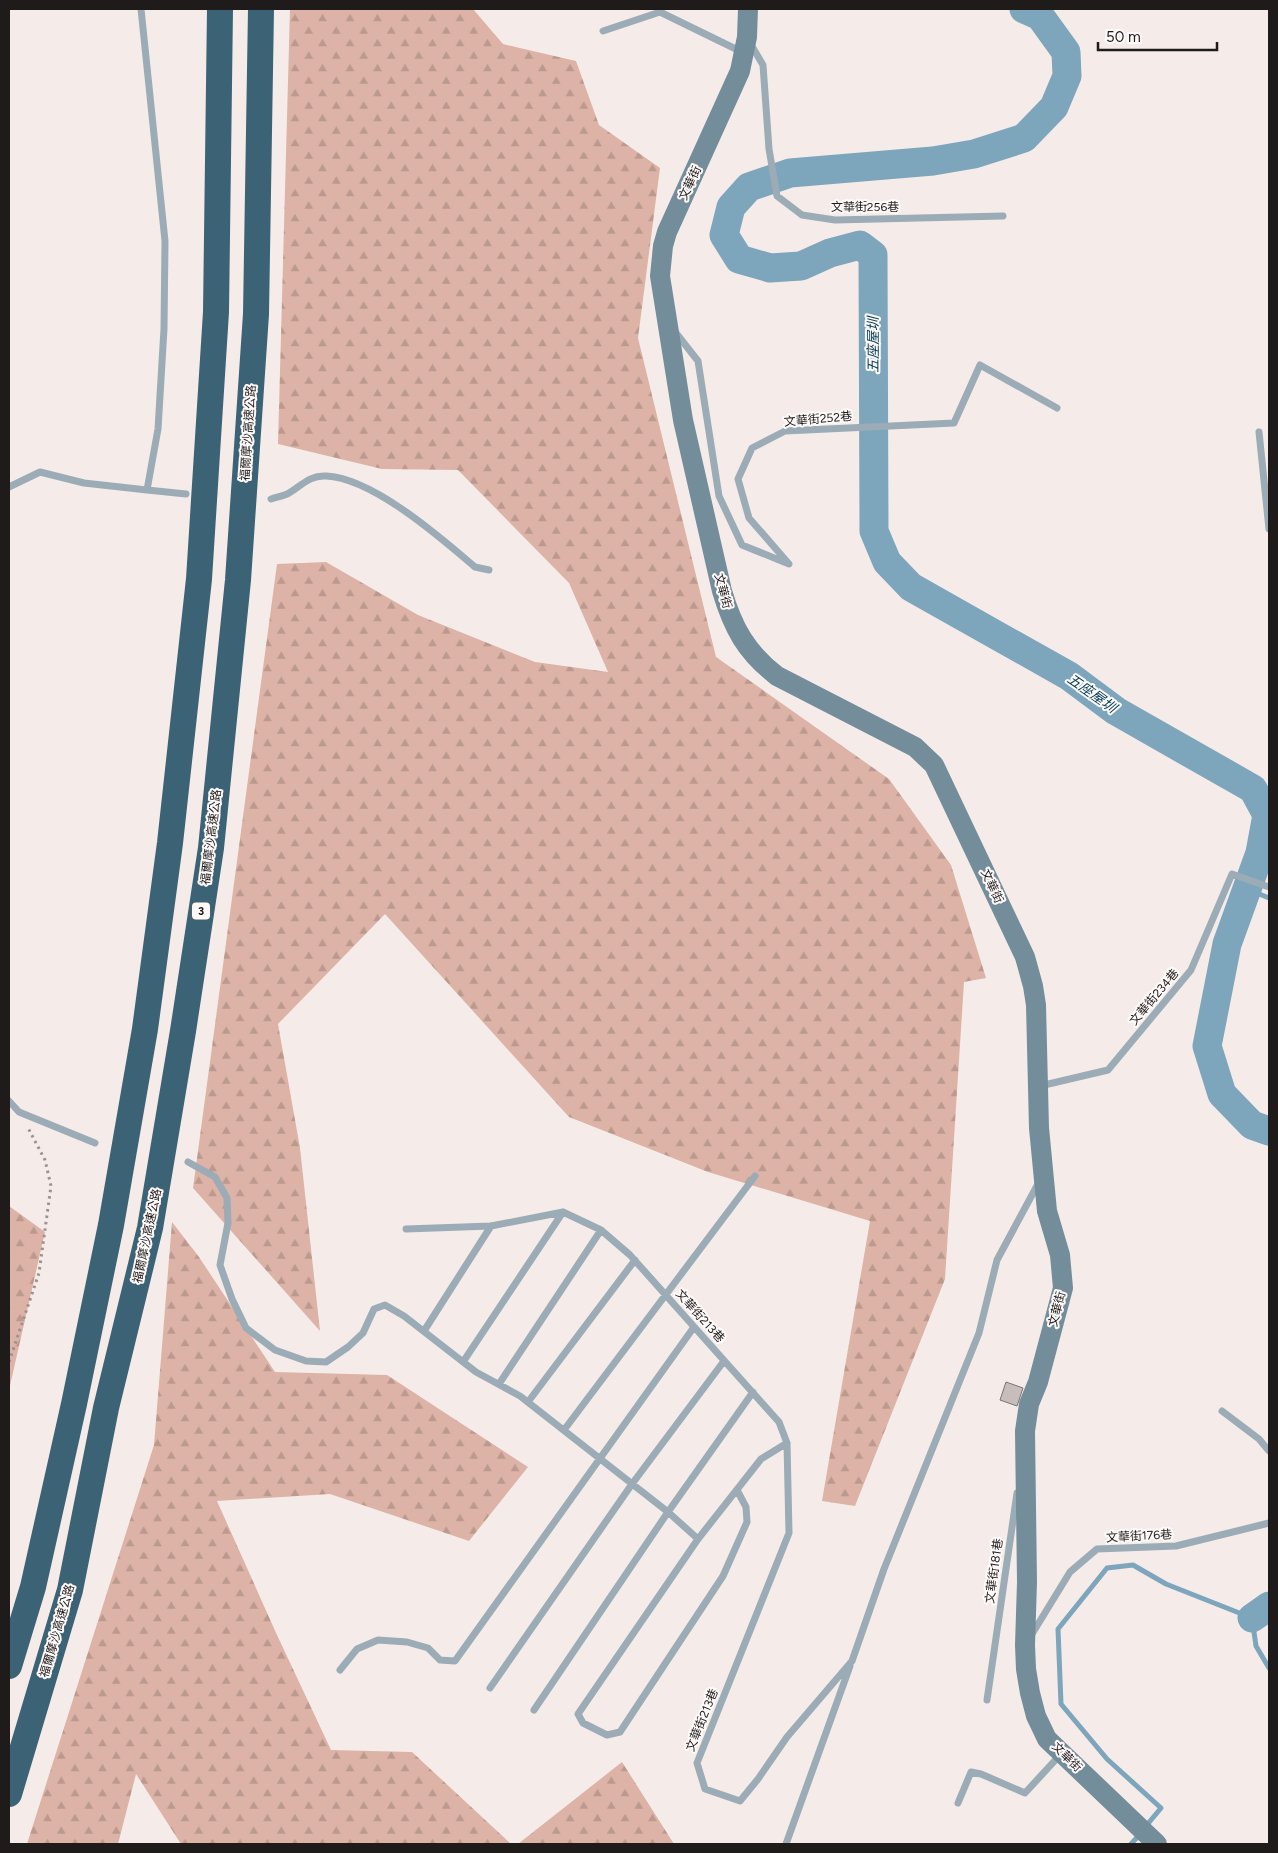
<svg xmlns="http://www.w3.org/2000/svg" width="1278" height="1853" font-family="Figtree,'Noto Sans TC',sans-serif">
<defs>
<pattern id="forest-firs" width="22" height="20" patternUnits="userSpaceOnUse" patternTransform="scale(1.25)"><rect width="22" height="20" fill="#dcb3a6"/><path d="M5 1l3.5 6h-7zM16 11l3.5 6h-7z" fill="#bc998e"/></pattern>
</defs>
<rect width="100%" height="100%" fill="#f5ece9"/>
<path fill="url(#forest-firs)" d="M 290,9 L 473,9 L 503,44 L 576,61 L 599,125 L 660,168 L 638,338 L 716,657 L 889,779 L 951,865 L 986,978 L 964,982 L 945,1279 L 855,1506 L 822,1501 L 870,1221 L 708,1172 L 569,1117 L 385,914 L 278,1024 L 300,1148 L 320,1331 L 193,1188 L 277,564 L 326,562 L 418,615 L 535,662 L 608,672 L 569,583 L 458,470 L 382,469 L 278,444 Z
M 9,1206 L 45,1232 L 9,1390 Z
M 172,1222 L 199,1257 L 275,1372 L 387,1375 L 528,1467 L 469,1541 L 330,1494 L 217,1501 L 277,1635 L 331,1750 L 412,1752 L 511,1844 L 181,1844 L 136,1774 L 118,1844 L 27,1844 L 154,1445 Z
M 622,1762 L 674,1844 L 518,1844 Z"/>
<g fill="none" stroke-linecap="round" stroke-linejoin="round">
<path stroke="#7da5bb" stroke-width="5" d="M 1247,889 L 1269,898
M 1146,1826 L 1161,1808 L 1107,1759 L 1061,1704 L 1058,1629 L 1107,1568 L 1133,1565 L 1166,1584 L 1252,1618 L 1256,1646 L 1269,1668
M 1131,1844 L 1141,1833"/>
<path stroke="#7da5bb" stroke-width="29" d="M 1024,9 L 1040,16 L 1066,52 L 1067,76 L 1054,107 L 1024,138 L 974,154 L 933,161 L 790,173 L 749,187 L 731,207 L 724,235 L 739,259 L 770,268 L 801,266 L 830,253 L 860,245 L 873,255 L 874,531 L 887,562 L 911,587 L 1069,676 L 1116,711 L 1253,789 L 1267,815 L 1260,853 L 1227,944 L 1207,1046 L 1222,1094 L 1252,1125 L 1269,1131
M 1252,1618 L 1269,1606"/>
</g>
<path fill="#c7bebb" stroke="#7b7371" d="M 1006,1382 L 1023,1388 L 1017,1406 L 1000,1400 Z"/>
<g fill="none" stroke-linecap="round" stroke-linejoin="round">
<path stroke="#999290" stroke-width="3" stroke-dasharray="2.5 4" stroke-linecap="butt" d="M 9,1362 L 39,1273 L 51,1186 L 45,1160 L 27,1126"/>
<path stroke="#9bacb6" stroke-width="7" d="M 141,9 L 165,241 L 164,329 L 158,429 L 147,490 L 186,494
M 603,31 L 660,12 L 742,52
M 750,43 L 763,65 L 769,149 L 777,196 L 802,215 L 835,220 L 1003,216
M 676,333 L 698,361 L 719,496 L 742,545 L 789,564 L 749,518 L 738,479 L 752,448 L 785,431 L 954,423 L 980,365 L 1057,408
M 1259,432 L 1269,529
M 9,487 L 40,472 L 84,483 L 147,490
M 271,499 C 277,497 284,496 289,493 C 302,485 310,475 326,476 C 373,478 441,538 475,567 L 489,570
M 1040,1086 L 1108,1070 L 1191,970 L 1232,874 L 1269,887
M 9,1101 L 19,1112 L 95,1143
M 188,1162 L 215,1177 L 227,1198 L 228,1223 L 220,1265 L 232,1299 L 246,1328 L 275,1350 L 306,1361 L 326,1362 L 348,1347 L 363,1333 L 374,1309 L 385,1305 L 404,1316 L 476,1372 L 520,1396 L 668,1512 L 698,1539 L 761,1459 L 787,1443
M 406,1229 L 491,1226 L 563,1212 L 601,1230 L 630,1255 L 779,1422 L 787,1443 L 789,1533 L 697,1763 L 705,1789 L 740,1801 L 758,1779 L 787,1737 L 852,1661 L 884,1569 L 979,1333 L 997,1260 L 1039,1182
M 424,1331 L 491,1226
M 463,1362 L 563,1212
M 499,1384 L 601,1230
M 528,1402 L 635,1260
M 1222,1411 L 1259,1439 L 1269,1451
M 564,1430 L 755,1176
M 698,1539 L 578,1714 L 583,1723 L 607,1735 L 620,1732 L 723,1576 L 747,1522 L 746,1507 L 737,1490
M 1032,1634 L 1070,1572 L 1097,1549 L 1176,1546 L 1269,1523
M 340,1670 L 357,1649 L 378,1640 L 407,1642 L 428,1648 L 440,1660 L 455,1661 L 694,1327
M 490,1688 L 632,1484 L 724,1361
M 987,1700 L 1017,1493
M 534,1710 L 668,1512 L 753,1392
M 958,1803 L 971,1772 L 981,1774 L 1025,1793 L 1060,1755
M 786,1844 L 850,1666"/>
<path stroke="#738d9b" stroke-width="20" d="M 748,9 L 747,37 L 740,71 L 667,232 L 663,246 L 660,276 L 683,420 L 722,591 C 733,628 746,652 777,676 L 915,747 L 934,765 L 1025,957 L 1033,986 L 1036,1005 L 1039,1128 L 1047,1211 L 1060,1255 L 1063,1288 L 1038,1382 L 1029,1404 L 1025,1431 L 1027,1582 L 1025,1645 L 1026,1669 L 1030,1693 L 1036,1716 L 1047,1739 L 1157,1844"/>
<path stroke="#3c6276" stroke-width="26" d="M 9,1666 L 33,1587 L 74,1404 L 111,1225 L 145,1029 L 170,843 L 199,579 L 216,312 L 220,9
M 9,1794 L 70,1590 L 106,1408 L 150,1228 L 183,1031 L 211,848 L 238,580 L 256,314 L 261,9"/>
</g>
<g text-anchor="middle" stroke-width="4" stroke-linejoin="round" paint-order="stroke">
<rect fill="#fefaf9" stroke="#615e5d" stroke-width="1" x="192" y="902.5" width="18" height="17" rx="4"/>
<g font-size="11" font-weight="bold" fill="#1e1b1a">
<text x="201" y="915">3</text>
</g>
<g font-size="12" fill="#1e1b1a" stroke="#fefaf9">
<text transform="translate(690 183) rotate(-65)" y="4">文華街</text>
<text x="865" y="211">文華街256巷</text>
<text transform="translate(818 419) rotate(-5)" y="4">文華街252巷</text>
<text transform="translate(248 433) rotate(-86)" y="4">福爾摩沙高速公路</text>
<text transform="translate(723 591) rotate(75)" y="4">文華街</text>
<text transform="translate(211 837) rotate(-83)" y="4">福爾摩沙高速公路</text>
<text transform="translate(992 886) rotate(65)" y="4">文華街</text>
<text transform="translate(1154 997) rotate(-50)" y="4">文華街234巷</text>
<text transform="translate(147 1236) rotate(-78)" y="4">福爾摩沙高速公路</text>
<text transform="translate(1057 1309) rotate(-76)" y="4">文華街</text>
<text transform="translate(700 1316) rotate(48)" y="4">文華街213巷</text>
<text transform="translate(1139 1536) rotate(-3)" y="4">文華街176巷</text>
<text transform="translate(994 1571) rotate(-82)" y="4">文華街181巷</text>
<text transform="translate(57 1631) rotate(-74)" y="4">福爾摩沙高速公路</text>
<text transform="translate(702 1720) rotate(-68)" y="4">文華街213巷</text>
<text transform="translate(1067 1757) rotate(44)" y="4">文華街</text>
</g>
<g font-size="14" font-style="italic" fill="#043d54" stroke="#fefaf9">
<text transform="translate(873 345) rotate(-90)" y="5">五座屋圳</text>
<text transform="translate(1092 693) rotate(35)" y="5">五座屋圳</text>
</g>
</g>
<rect width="1278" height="1853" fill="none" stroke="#1e1b1a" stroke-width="20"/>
<path d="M1098 42v8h119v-8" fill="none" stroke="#1e1b1a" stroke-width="2.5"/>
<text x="1106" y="42" font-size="15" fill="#1e1b1a" stroke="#fefaf9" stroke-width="4" paint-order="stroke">50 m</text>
</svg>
